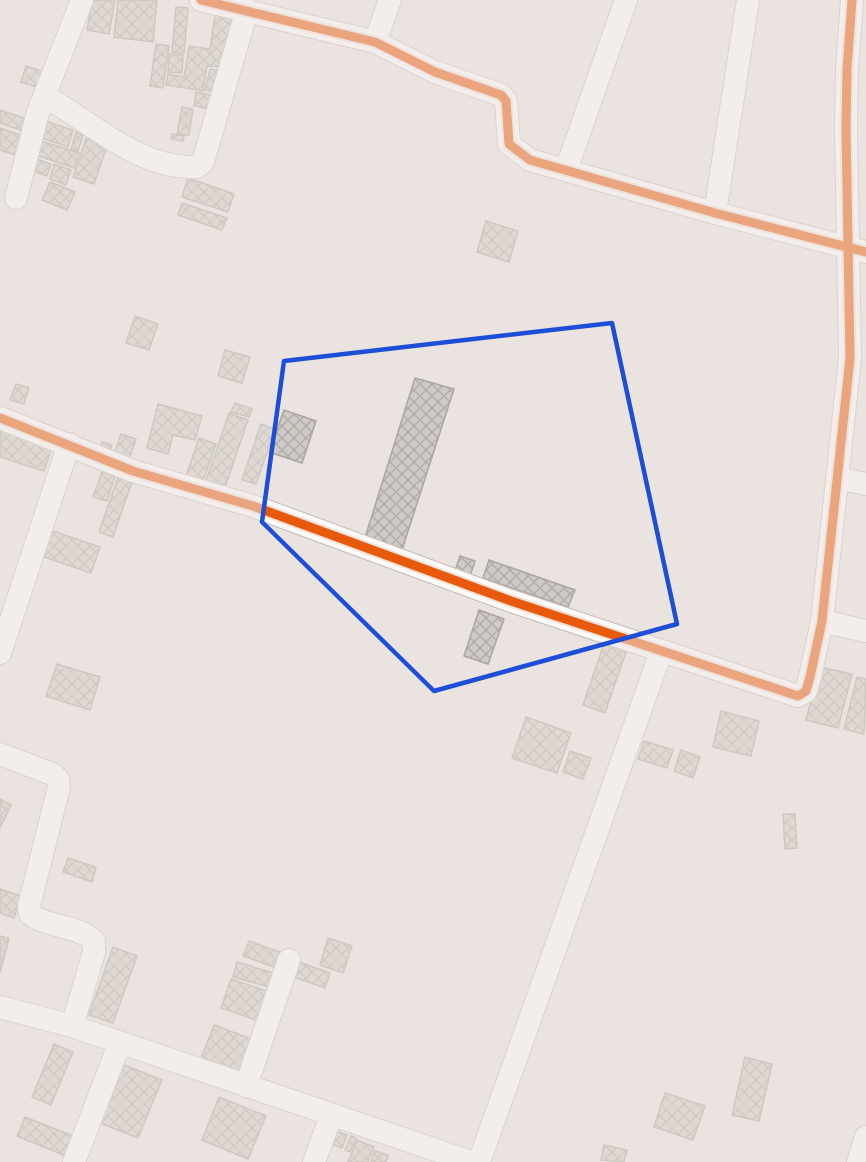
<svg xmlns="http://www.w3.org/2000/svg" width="866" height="1162" font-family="Barlow,sans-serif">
<defs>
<pattern id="building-cross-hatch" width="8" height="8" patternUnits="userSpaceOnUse" patternTransform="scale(1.5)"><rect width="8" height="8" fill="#d0cac6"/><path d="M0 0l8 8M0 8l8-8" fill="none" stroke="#b2ada9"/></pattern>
</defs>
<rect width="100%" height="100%" fill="#ebe3df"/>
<path fill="url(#building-cross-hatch)" stroke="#aca6a2" stroke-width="1.5" d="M 92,0 L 115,0 L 109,34 L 87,30 Z
M 118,0 L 157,0 L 153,42 L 114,37 Z
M 176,7 L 188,8 L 184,53 L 172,52 Z
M 216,8 L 243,13 L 225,67 L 207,66 L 203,91 L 166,85 L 168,74 L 184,77 L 189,46 L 210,49 Z
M 156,44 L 169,46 L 163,88 L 150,86 Z
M 169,54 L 183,55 L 182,73 L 168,72 Z
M 26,66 L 48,73 L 42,89 L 21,82 Z
M 210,69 L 221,71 L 216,93 L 205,90 Z
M 196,92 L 211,95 L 209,109 L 194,106 Z
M 182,107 L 193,109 L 189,135 L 177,134 Z
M 0,110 L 30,120 L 26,132 L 0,123 Z
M 48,122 L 73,130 L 68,147 L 42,138 Z
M 0,128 L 29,138 L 22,157 L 0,150 Z
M 76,132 L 83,135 L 78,151 L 71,149 Z
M 88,133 L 109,140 L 94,184 L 73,177 Z
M 172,134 L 184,136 L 183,141 L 171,139 Z
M 35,139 L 79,153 L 74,168 L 30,153 Z
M 31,157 L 51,164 L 47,176 L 27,169 Z
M 54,164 L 71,170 L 66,185 L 50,179 Z
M 188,178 L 234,194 L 228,212 L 182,197 Z
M 50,182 L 75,192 L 67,210 L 42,200 Z
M 182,203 L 227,218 L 222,230 L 178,215 Z
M 486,221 L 518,231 L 509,262 L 477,252 Z
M 135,316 L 158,324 L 149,350 L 126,343 Z
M 225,350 L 250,357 L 242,383 L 218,376 Z
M 415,378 L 454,389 L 400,556 L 363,544 Z
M 16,384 L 29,388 L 24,404 L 10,400 Z
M 235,403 L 252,409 L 249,417 L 231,412 Z
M 158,404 L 202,416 L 195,440 L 173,435 L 168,454 L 147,448 Z
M 284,410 L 316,421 L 302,463 L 269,452 Z
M 229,413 L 248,420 L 225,487 L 206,481 Z
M 0,423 L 54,441 L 44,471 L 0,457 Z
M 261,424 L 275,429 L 256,484 L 242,480 Z
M 121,434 L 136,439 L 128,463 L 113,457 Z
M 199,438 L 216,444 L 202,484 L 185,479 Z
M 102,442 L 112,445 L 107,459 L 97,456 Z
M 102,472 L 115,476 L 107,501 L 93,497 Z
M 118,477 L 132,482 L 113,537 L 99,532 Z
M 47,529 L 100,547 L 91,573 L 38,555 Z
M 460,556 L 475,561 L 468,582 L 453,577 Z
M 489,560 L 575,590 L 568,607 L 483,578 Z
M 479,610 L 504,619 L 488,664 L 464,656 Z
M 604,644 L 626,652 L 605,713 L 583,705 Z
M 57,664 L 100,677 L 90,710 L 46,696 Z
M 820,667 L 852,674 L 838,728 L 806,720 Z
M 857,677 L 866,679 L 864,734 L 844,729 Z
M 721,711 L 759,721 L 751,756 L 713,747 Z
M 526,717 L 571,733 L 557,773 L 512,758 Z
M 644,741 L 673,750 L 667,768 L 638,759 Z
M 681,750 L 700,757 L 693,778 L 674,771 Z
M 570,751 L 591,758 L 583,779 L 563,772 Z
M 0,799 L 11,805 L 0,828 Z
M 783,814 L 795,814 L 797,848 L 785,849 Z
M 68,858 L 96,867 L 92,882 L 63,872 Z
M 0,889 L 21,896 L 14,918 L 0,913 Z
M 0,936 L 9,938 L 0,973 Z
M 328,938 L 352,946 L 343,973 L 320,965 Z
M 249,941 L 285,954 L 280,969 L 243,956 Z
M 113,947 L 137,956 L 113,1023 L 89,1015 Z
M 290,959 L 330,973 L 325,988 L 285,974 Z
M 237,962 L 273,973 L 269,987 L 233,977 Z
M 231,979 L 269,992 L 259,1021 L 221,1008 Z
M 214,1025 L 254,1040 L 240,1076 L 200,1061 Z
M 54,1044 L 73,1052 L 51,1105 L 32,1097 Z
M 745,1057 L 772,1064 L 759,1121 L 732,1115 Z
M 122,1064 L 162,1080 L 138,1138 L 98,1122 Z
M 665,1093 L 705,1106 L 693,1140 L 654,1127 Z
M 219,1097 L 266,1116 L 248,1159 L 202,1140 Z
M 25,1117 L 76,1137 L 68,1157 L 17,1136 Z
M 331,1129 L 347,1135 L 342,1148 L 326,1142 Z
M 351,1136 L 356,1138 L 350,1152 L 345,1150 Z
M 357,1140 L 374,1147 L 368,1162 L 348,1162 Z
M 604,1145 L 627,1150 L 624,1162 L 601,1160 Z
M 375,1151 L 388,1155 L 386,1162 L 371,1162 Z"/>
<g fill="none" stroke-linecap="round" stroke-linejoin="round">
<defs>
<path id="minor" d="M 201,0 L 375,42 L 435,72 L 501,95 L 506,101 L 509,144 L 530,160 L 715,213 L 866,252
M 375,42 L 390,0
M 44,96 C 92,122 139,170 197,167 L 203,162 L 247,10
M 566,170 L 626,0
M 16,198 L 38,112 L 82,0
M 715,213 L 748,0
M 0,418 L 133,471 L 253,506 L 511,601 L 798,696 L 806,691 L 810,677 L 822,621 L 850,358 L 846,129 L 847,69 L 852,0
M 837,478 L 866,484
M 822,621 L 866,631
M 0,653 L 69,444
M 0,754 L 52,774 L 58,779 L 59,787 L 29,906 L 30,914 C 49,928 77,925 94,941 L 94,952 L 72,1026
M 0,1007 L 72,1026 L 471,1162
M 246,1086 L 289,960
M 74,1162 L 120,1042
M 314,1162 L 331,1116
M 479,1162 L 661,652
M 858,1162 L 866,1137"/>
</defs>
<use href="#minor" stroke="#c4beba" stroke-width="24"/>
<use href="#minor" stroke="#fcfbfa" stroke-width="22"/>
<defs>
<path id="cycleway" d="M 201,0 L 375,42 L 435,72 L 501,95 L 506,101 L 509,144 L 530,160 L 715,213 L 866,252
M 0,418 L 133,471 L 253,506 L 511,601 L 798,696 L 806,691 L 810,677 L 822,621 L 850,358 L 846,129 L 847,69 L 852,0"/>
</defs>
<use href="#cycleway" stroke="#f1e2d9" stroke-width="13"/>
<use href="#cycleway" stroke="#e8590c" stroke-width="9"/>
</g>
<path d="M0 0H866V1162H0ZM 612,323 L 677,624 L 434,691 L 262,522 L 284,361 Z" fill="#ebe3df" fill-opacity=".55" fill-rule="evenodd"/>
<path fill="none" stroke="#1d4ed8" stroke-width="4.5" stroke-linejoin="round" d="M 612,323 L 677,624 L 434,691 L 262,522 L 284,361 Z"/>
</svg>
